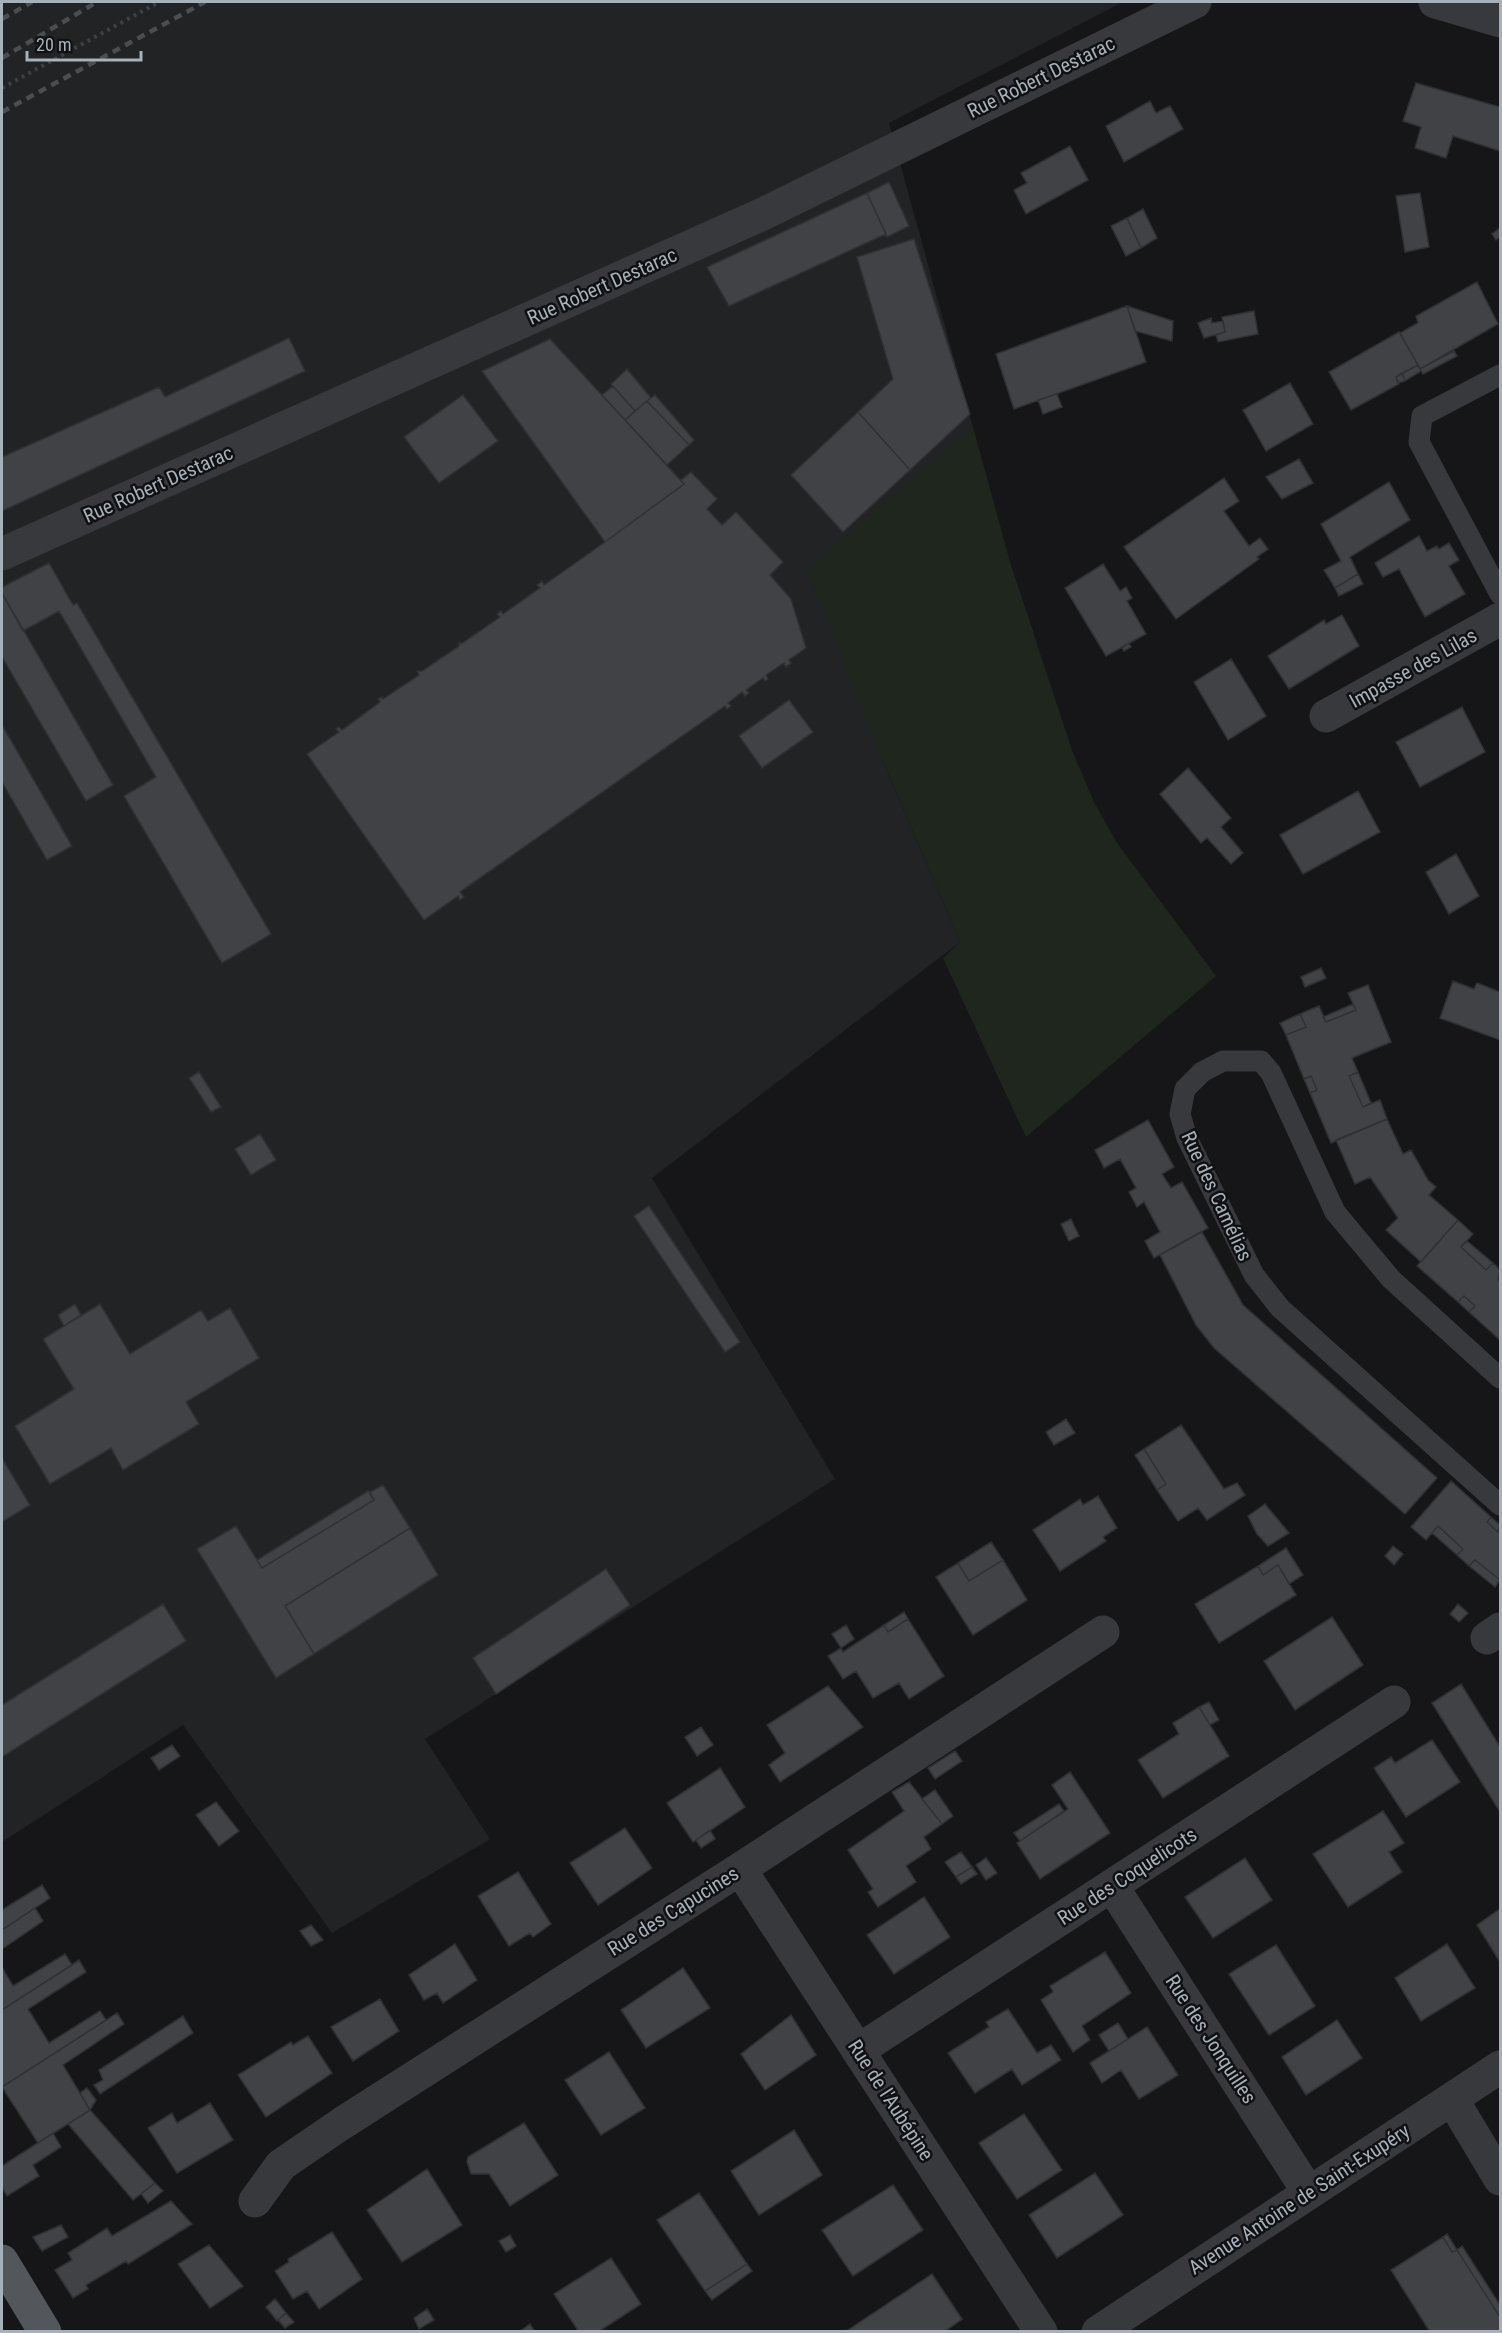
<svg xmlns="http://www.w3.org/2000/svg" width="1502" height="2333" font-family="'Roboto Condensed',sans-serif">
<rect width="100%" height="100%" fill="#161618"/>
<path fill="#222325" d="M 2,2 L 1123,2 L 889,123 L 1011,566 L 1034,634 L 882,759 L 960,942 L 652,1178 L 835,1479 L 425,1739 L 490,1839 L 332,1933 L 183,1725 L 2,1842 Z"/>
<path fill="#1f261e" d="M 973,427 L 1011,566 L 1073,753 L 1094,802 L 1117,843 L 1216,976 L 1026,1137 L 943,958 L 960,942 L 882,759 L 807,569 Z"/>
<path fill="#404245" stroke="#303134" stroke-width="1.5" d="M 1416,83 L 1500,107 L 1500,151 L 1453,136 L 1446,158 L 1415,148 L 1421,127 L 1403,121 Z
M 1150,101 L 1156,113 L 1170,106 L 1183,129 L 1124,162 L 1106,126 Z
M 1070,146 L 1088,180 L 1026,214 L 1014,190 L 1027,183 L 1021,173 Z
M 889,182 L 909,226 L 887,237 L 867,193 Z
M 867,193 L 886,234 L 729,306 L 707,267 Z
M 1420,193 L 1429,247 L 1405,252 L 1396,196 Z
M 1143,209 L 1157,238 L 1141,248 L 1127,218 Z
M 1127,218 L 1141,248 L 1126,256 L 1111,226 Z
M 1500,228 L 1500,237 L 1496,240 L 1492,234 Z
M 914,239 L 970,414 L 910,470 L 858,412 L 893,379 L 857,257 Z
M 1477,282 L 1498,324 L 1420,369 L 1400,333 L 1418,323 L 1416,316 Z
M 1127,306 L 1173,321 L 1172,341 L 1135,331 Z
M 1127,306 L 1146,362 L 1014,409 L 996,354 Z
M 1254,311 L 1258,334 L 1218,342 L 1216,335 L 1225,332 L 1222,317 Z
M 1211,318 L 1212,323 L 1223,321 L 1225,332 L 1204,338 L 1198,323 Z
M 1399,332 L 1418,365 L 1396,377 L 1399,384 L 1351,410 L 1329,372 Z
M 289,338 L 305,371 L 2,511 L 2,457 L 159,387 L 165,397 Z
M 550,339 L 684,484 L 605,542 L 482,371 Z
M 1454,351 L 1457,356 L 1423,374 L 1420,369 Z
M 1418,365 L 1421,371 L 1405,381 L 1402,373 Z
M 627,369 L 651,398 L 635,411 L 611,384 Z
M 1402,373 L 1405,381 L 1398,383 L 1396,377 Z
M 1290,383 L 1313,424 L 1266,451 L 1243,410 Z
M 613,386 L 635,411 L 625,420 L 602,395 Z
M 1057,394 L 1062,407 L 1043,414 L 1038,400 Z
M 463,395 L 498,441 L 439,483 L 404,437 Z
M 655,395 L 694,440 L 689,445 L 647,401 Z
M 647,401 L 689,445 L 667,465 L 625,420 Z
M 858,412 L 910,470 L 843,532 L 791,475 Z
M 1299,459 L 1313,483 L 1282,499 L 1266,477 Z
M 691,472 L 717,499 L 707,509 L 722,525 L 736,512 L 783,562 L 770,575 L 791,599 L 806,648 L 789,660 L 791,663 L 786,667 L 784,663 L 766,675 L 768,679 L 765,681 L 763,678 L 746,690 L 749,693 L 745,696 L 742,692 L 728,703 L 731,706 L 727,709 L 725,706 L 460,892 L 464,897 L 460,900 L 458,896 L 424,920 L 307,754 L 339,732 L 336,729 L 339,727 L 342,730 L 380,702 L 378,699 L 382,697 L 383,699 L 419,675 L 417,671 L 422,671 L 459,646 L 459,642 L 461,644 L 500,617 L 497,614 L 501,611 L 503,614 L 540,588 L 537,585 L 542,581 L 544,585 L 605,542 L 684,484 L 681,480 Z
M 1224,478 L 1239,501 L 1224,511 L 1249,546 L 1260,538 L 1268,549 L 1257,557 L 1259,559 L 1176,619 L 1124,547 Z
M 1389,482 L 1410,520 L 1350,557 L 1358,574 L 1335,588 L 1324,570 L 1341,561 L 1321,524 Z
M 1419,536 L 1427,551 L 1437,546 L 1439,549 L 1449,543 L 1459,560 L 1449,566 L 1465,594 L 1425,617 L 1399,569 L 1383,577 L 1375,563 Z
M 49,563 L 73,605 L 77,603 L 271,934 L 222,963 L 124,796 L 156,777 L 59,611 L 23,631 L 2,593 L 2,587 Z
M 1103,564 L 1120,591 L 1126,587 L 1132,598 L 1127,601 L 1146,634 L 1106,656 L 1065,588 Z
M 1358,574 L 1363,584 L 1339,596 L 1335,588 Z
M 2,593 L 113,785 L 86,801 L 2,657 Z
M 1342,615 L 1359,646 L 1289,689 L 1268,656 L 1324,620 L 1326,624 Z
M 1129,643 L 1131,647 L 1124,651 L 1122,648 Z
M 1231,659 L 1266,716 L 1228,740 L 1194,682 Z
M 789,700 L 813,732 L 762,768 L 739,736 Z
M 1462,707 L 1485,752 L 1420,787 L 1396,742 Z
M 2,725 L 72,846 L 47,860 L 2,782 Z
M 1188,768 L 1231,818 L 1221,827 L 1243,853 L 1231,864 L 1207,838 L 1201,843 L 1160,794 Z
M 1358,791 L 1380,832 L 1303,874 L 1280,835 Z
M 1456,854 L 1479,896 L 1449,914 L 1426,872 Z
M 1321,968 L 1326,978 L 1305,987 L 1301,977 Z
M 1453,981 L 1474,989 L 1477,983 L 1500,992 L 1500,1040 L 1440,1018 Z
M 1368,985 L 1391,1042 L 1352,1058 L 1358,1072 L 1349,1076 L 1363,1107 L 1380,1100 L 1387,1119 L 1331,1143 L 1310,1093 L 1317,1090 L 1311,1076 L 1304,1079 L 1286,1035 L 1306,1027 L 1300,1014 L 1319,1006 L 1326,1022 L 1356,1010 L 1348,993 Z
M 1353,1004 L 1356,1010 L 1326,1022 L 1323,1017 Z
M 1300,1014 L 1306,1027 L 1286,1035 L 1280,1023 Z
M 199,1072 L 221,1107 L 211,1112 L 189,1078 Z
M 1358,1072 L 1371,1103 L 1363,1107 L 1349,1076 Z
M 1311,1076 L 1317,1090 L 1310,1093 L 1304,1079 Z
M 1387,1119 L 1403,1154 L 1411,1150 L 1428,1180 L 1436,1187 L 1429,1195 L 1458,1220 L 1421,1262 L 1386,1230 L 1398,1218 L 1370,1177 L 1355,1184 L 1336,1140 Z
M 1148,1120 L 1174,1167 L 1162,1174 L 1171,1188 L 1182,1182 L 1208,1228 L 1154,1258 L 1145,1241 L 1160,1232 L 1144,1202 L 1137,1207 L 1129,1192 L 1136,1188 L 1120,1159 L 1104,1168 L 1095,1150 Z
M 260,1134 L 276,1160 L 251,1175 L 235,1149 Z
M 649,1206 L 740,1342 L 725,1352 L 634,1216 Z
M 1071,1219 L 1079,1236 L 1069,1241 L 1061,1224 Z
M 1458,1220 L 1473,1234 L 1461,1247 L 1486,1270 L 1493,1263 L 1500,1270 L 1498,1279 L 1500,1282 L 1500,1340 L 1469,1312 L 1475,1306 L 1464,1296 L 1458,1302 L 1417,1266 Z
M 1202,1232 L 1243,1305 L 1437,1478 L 1405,1514 L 1214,1348 L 1196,1325 L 1160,1255 Z
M 1467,1241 L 1493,1263 L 1486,1270 L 1461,1247 Z
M 1464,1296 L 1475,1306 L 1469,1312 L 1458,1302 Z
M 75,1304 L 81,1315 L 64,1326 L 58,1315 Z
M 100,1304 L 130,1354 L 201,1310 L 208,1321 L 230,1308 L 259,1358 L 186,1402 L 199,1424 L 123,1470 L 111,1448 L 50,1484 L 15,1426 L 74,1389 L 43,1339 Z
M 1066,1419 L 1075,1433 L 1054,1445 L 1046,1432 Z
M 1181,1425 L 1224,1489 L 1237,1483 L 1245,1495 L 1207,1520 L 1198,1508 L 1178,1521 L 1157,1490 L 1166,1484 L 1144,1449 Z
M 1144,1449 L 1166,1484 L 1157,1490 L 1135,1455 Z
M 2,1458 L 30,1505 L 2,1522 Z
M 1451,1481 L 1491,1517 L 1487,1522 L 1498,1532 L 1500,1530 L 1500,1580 L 1475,1560 L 1469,1566 L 1457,1555 L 1463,1549 L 1438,1526 L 1426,1540 L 1411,1527 Z
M 383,1485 L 410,1528 L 285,1606 L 314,1654 L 276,1678 L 197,1549 L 236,1526 L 262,1568 L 374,1500 L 370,1492 Z
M 368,1491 L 374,1500 L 262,1568 L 257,1560 Z
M 1098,1496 L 1117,1528 L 1103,1537 L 1106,1541 L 1060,1571 L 1033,1530 L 1080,1499 L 1083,1505 Z
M 1265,1504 L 1289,1533 L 1268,1546 L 1257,1534 L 1248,1516 Z
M 1491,1517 L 1500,1525 L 1498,1532 L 1487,1522 Z
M 1438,1526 L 1463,1549 L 1457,1555 L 1432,1533 Z
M 410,1528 L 438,1575 L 314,1654 L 285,1606 Z
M 991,1542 L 1003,1560 L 969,1581 L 958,1563 Z
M 1393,1546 L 1403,1554 L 1394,1565 L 1385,1556 Z
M 1286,1548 L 1303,1575 L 1289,1584 L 1278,1565 L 1263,1575 L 1258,1566 Z
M 1003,1560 L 1027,1600 L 973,1635 L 936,1577 L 958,1563 L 969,1581 Z
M 1475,1560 L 1500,1580 L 1495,1587 L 1469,1566 Z
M 1278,1565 L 1296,1595 L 1219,1643 L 1195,1604 L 1258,1566 L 1263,1575 Z
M 606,1569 L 630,1605 L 496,1694 L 473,1658 Z
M 163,1604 L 186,1641 L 2,1757 L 2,1705 Z
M 1458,1604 L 1468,1613 L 1459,1622 L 1450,1614 Z
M 904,1612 L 908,1619 L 888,1632 L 884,1625 Z
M 1332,1617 L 1363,1665 L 1295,1710 L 1264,1661 Z
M 908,1619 L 944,1676 L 909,1699 L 899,1683 L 873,1698 L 856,1671 L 843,1679 L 828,1656 L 841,1648 L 843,1652 L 884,1625 L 888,1632 Z
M 846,1625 L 854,1639 L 841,1648 L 832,1634 Z
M 1461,1684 L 1500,1747 L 1500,1812 L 1432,1703 Z
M 828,1686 L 863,1727 L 780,1782 L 769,1765 L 785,1753 L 767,1725 Z
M 1209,1702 L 1219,1720 L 1210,1725 L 1199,1707 Z
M 1199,1707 L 1229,1756 L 1163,1798 L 1138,1760 L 1179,1734 L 1173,1723 Z
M 701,1727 L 713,1745 L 697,1756 L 685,1737 Z
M 1432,1740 L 1460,1782 L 1406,1817 L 1374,1768 L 1391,1757 L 1395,1763 Z
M 172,1745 L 180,1756 L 159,1770 L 151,1758 Z
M 955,1751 L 962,1761 L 935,1779 L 928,1768 Z
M 720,1768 L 745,1807 L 693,1842 L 667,1803 Z
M 1070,1772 L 1110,1833 L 1040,1879 L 1017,1843 L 1068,1809 L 1052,1785 Z
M 909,1782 L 942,1824 L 924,1837 L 931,1849 L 906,1866 L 916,1882 L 878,1907 L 868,1892 L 873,1889 L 848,1850 L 904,1811 L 892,1792 Z
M 935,1790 L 953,1816 L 942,1824 L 922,1799 Z
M 216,1802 L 239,1831 L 219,1846 L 196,1815 Z
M 1059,1804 L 1064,1811 L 1020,1841 L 1014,1833 Z
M 1383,1811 L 1404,1843 L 1389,1852 L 1402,1872 L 1348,1907 L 1313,1854 Z
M 625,1828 L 652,1868 L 598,1905 L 570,1863 Z
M 710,1830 L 715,1839 L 701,1848 L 696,1840 Z
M 961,1852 L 972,1867 L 956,1877 L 945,1862 Z
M 986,1858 L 997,1873 L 986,1880 L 976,1865 Z
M 1245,1858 L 1272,1900 L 1213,1938 L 1185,1897 Z
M 972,1867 L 977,1874 L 961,1884 L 956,1877 Z
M 518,1872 L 551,1924 L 533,1937 L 530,1933 L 509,1946 L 478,1896 Z
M 42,1885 L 50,1898 L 2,1930 L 2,1910 Z
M 924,1897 L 950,1937 L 894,1974 L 867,1935 Z
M 35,1908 L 43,1921 L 2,1949 L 2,1930 Z
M 1500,1909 L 1500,1962 L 1477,1925 Z
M 311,1925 L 323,1940 L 311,1946 L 300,1931 Z
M 455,1944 L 477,1980 L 443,2003 L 437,1993 L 424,2000 L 409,1975 Z
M 1447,1944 L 1475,1988 L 1421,2021 L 1395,1978 Z
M 1276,1945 L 1315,2006 L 1269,2035 L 1229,1974 Z
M 1105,1952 L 1131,1993 L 1082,2026 L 1090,2040 L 1073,2052 L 1041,2000 L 1053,1992 L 1050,1986 Z
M 65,1954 L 72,1965 L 2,2010 L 2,1967 L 13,1986 Z
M 79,1960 L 86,1972 L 28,2009 L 49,2043 L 100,2011 L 106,2020 L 2,2087 L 2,2010 Z
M 683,1968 L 710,2008 L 646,2048 L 621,2010 Z
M 380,1999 L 399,2031 L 353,2061 L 331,2027 Z
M 1008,2009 L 1037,2053 L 1051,2045 L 1061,2060 L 1022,2085 L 1012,2069 L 975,2093 L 948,2053 L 989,2027 L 986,2022 Z
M 117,2013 L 124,2024 L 63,2065 L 90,2110 L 38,2143 L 2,2087 Z
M 791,2015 L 816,2055 L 765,2090 L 741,2054 Z
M 183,2016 L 193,2033 L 100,2094 L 94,2085 L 103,2080 L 99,2070 Z
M 1337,2020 L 1362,2058 L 1306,2095 L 1282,2057 Z
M 1118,2023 L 1128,2039 L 1109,2051 L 1099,2035 Z
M 1147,2027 L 1178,2075 L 1139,2099 L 1121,2070 L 1102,2083 L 1090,2063 Z
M 308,2036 L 332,2073 L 266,2117 L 238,2075 L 291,2042 L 293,2045 Z
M 609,2052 L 645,2108 L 601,2135 L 565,2080 Z
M 87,2088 L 96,2100 L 90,2110 L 80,2093 Z
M 210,2103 L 233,2140 L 177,2173 L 148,2128 L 172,2113 L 177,2123 Z
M 90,2110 L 155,2183 L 133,2200 L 68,2124 Z
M 1024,2114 L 1062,2170 L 1017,2199 L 979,2143 Z
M 524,2123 L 558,2175 L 510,2206 L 489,2174 L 471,2174 L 467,2162 L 468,2157 Z
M 794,2130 L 822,2175 L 759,2215 L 731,2171 Z
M 53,2133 L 61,2147 L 33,2165 L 39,2176 L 7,2196 L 2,2187 L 2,2166 Z
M 427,2169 L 462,2225 L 402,2262 L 367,2210 Z
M 1095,2173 L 1123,2215 L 1057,2258 L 1029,2215 Z
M 155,2183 L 163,2191 L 148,2203 L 141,2194 Z
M 893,2185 L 923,2230 L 853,2276 L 822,2230 Z
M 699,2193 L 747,2264 L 705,2291 L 657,2220 Z
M 171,2201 L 192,2224 L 128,2264 L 126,2261 L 86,2285 L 88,2289 L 73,2298 L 55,2270 L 72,2260 L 68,2253 L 107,2228 L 112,2236 Z
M 61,2225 L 68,2237 L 42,2251 L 33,2237 Z
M 332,2232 L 362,2279 L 319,2309 L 307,2291 L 293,2299 L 275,2271 L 289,2262 L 288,2259 Z
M 1447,2234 L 1457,2250 L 1452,2252 L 1443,2237 Z
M 510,2235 L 516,2246 L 506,2252 L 499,2241 Z
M 1443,2237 L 1452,2252 L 1457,2250 L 1500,2317 L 1500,2332 L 1430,2332 L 1391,2270 Z
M 209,2245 L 243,2286 L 210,2308 L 178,2264 Z
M 1462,2246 L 1500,2305 L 1500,2317 L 1457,2250 Z
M 611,2258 L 641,2304 L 598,2332 L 579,2332 L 554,2294 Z
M 747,2264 L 752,2271 L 712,2300 L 705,2291 Z
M 932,2274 L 962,2319 L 944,2332 L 845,2332 Z
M 275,2299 L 286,2313 L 277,2321 L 266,2307 Z
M 427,2309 L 434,2320 L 419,2329 L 414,2318 Z
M 286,2313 L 294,2322 L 285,2328 L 278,2320 Z
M 530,2324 L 535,2332 L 519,2332 Z"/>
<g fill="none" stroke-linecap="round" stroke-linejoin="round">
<path stroke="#3d4144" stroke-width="4" stroke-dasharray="3 4.5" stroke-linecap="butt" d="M 2,88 L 159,2"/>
<path stroke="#37393d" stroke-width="21" d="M 1500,375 L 1422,416 L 1419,442 L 1500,594
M 1500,1378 L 1391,1279 L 1335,1212 L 1271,1073 L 1261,1061 L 1223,1061 L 1202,1072 L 1185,1089 L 1180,1114 L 1187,1138 L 1254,1275 L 1280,1308 L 1500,1505"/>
<path stroke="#37393d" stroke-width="33" d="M 1435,2 L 1500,21
M 2,554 L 765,213 L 1195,2
M 1326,716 L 1500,619
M 1487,1638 L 1500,1629
M 740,1869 L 1041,2332
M 1112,1886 L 1309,2193
M 859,2050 L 1394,1702
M 1452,2099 L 1500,2179
M 255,2201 L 281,2165 L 341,2124 L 740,1869 L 1103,1632
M 1098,2332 L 1500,2067"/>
<path stroke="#53575c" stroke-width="33" d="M 2,2261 L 45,2332"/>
<path stroke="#4a4e52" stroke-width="4.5" stroke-dasharray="8 6" stroke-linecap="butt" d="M 2,19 L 32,2
M 2,58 L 97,2
M 2,112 L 205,2"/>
</g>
<g text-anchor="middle" stroke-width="5" stroke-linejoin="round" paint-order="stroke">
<g font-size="20" fill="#a7b1b9" stroke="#111113">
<text transform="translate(1041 77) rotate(-26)" y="7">Rue Robert Destarac</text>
<text transform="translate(602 286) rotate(-24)" y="7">Rue Robert Destarac</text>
<text transform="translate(158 484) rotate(-24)" y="7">Rue Robert Destarac</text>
<text transform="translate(1413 668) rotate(-29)" y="7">Impasse des Lilas</text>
<text transform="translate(1217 1196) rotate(65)" y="7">Rue des Camélias</text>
<text transform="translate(1127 1876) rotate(-33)" y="7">Rue des Coquelicots</text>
<text transform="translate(673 1911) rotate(-32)" y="7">Rue des Capucines</text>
<text transform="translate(1211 2039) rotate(57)" y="7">Rue des Jonquilles</text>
<text transform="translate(891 2100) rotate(57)" y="7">Rue de l'Aubépine</text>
<text transform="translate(1299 2199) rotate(-33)" y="7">Avenue Antoine de Saint-Exupéry</text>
</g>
</g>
<rect width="1502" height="2333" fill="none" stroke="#a7b1b9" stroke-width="6"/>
<path d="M27 51v9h114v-9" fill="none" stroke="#a7b1b9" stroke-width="3"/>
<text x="36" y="51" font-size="18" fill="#a7b1b9" stroke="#111113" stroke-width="4.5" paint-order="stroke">20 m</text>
</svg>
